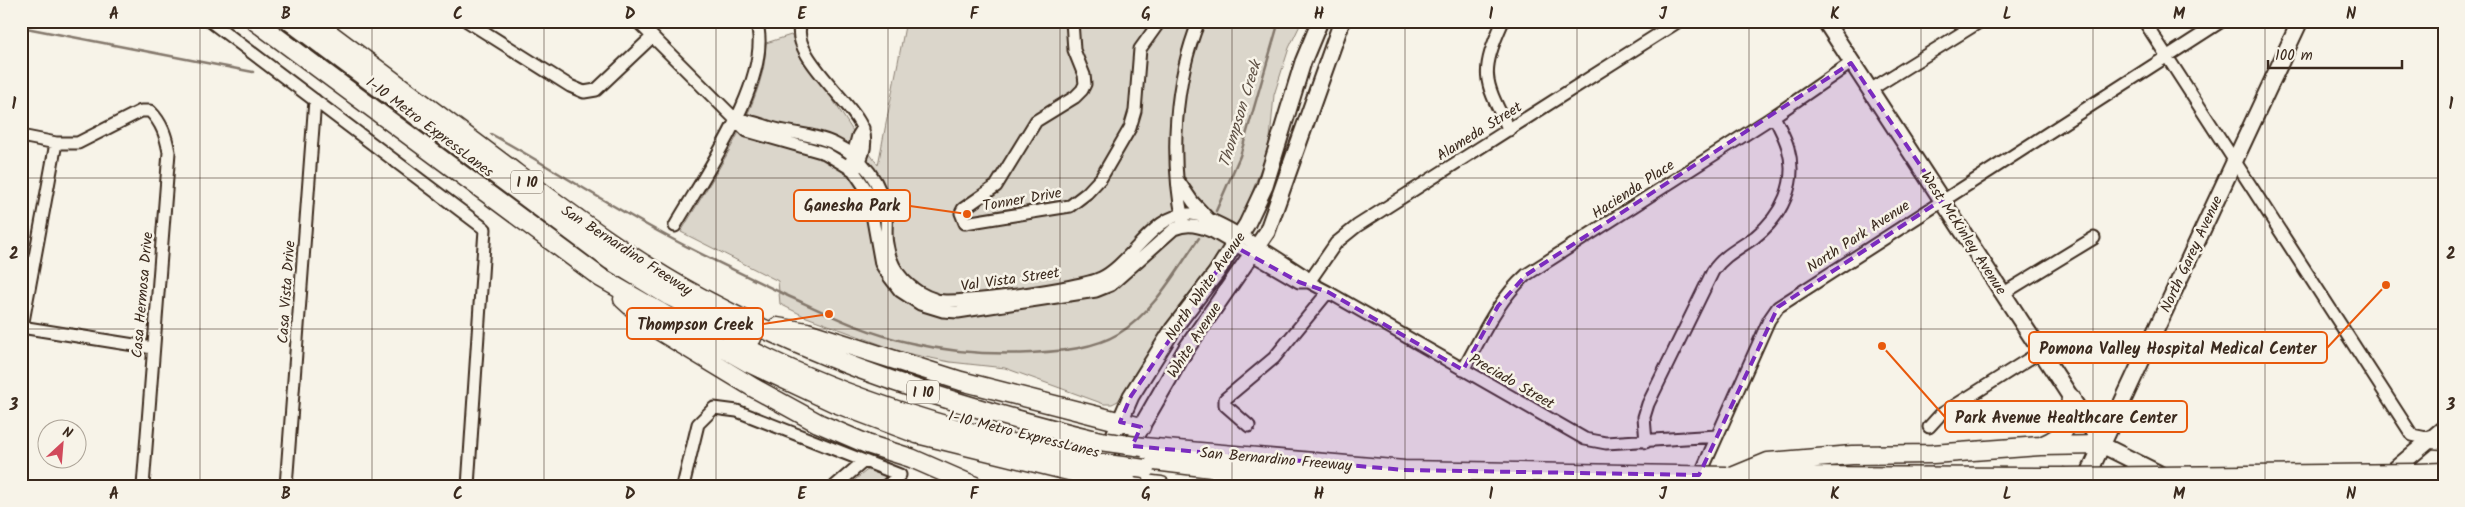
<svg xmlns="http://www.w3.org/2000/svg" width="2465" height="507" font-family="Kalam,sans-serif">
<rect width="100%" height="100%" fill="#f7f3e8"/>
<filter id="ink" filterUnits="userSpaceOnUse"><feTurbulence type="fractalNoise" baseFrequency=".02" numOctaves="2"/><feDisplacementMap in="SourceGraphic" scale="10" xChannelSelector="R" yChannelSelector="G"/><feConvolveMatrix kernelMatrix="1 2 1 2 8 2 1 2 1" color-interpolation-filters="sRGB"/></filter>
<g filter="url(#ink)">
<path fill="#dbd6cb" stroke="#8b8074" d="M 906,21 L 1302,21 L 1289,48 L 1274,95 L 1270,139 L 1264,160 L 1247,206 L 1222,253 L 1158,339 L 1118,401 L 1112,404 L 1104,404 L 1005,368 L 950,362 L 901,352 L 804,316 L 780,304 L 778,281 L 681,232 C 709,183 748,128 762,74 C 765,64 765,53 766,43 L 791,35 L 853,131 L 878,165 Z
M 870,468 L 888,475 L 874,486 L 847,486 Z"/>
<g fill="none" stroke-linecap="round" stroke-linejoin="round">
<path stroke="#84786c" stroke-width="2.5" d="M 21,27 L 253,72
M 491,134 C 549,166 605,203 663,234 C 703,256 745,275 786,295 C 826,313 867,334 911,343 C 950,352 992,355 1032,353 C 1060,351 1093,349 1118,334 C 1153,313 1176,271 1199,238
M 1216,211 L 1240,156 L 1279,21"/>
<defs>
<path id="minor" d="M 210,21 L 485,229 L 468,486
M 467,21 L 570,86 L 584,92 L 596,90 L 652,37
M 637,21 L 747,131 L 825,153 L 853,170 L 868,192 L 881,264 L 890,278 L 900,291 L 920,304 L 943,311 L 958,312 L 1096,291 L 1111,285 L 1174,229 C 1188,223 1199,226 1213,232 L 1299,282 L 1309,282 L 1328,292 L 1585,439 L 1606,443 L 1717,436
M 802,21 C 785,52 854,102 863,130 C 867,143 864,155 857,167
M 1072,21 L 1074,50 L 1084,75 L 1085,84 L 1082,90 L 1075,97 L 1036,121 L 996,186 L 963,209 L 961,213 L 965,223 L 1070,206 L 1087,193 L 1101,178 L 1130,128 L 1135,111 L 1140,49 L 1160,21
M 1503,21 C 1479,75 1484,80 1509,130
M 2144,21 L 2412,435 L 2431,439
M 1870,90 L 1981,21
M 736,119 C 753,120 767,128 784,131 C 800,134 819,136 835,144 C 863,157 882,183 886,214 C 887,224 885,235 887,244 C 891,272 910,292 937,300 C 957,305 1081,288 1101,278 C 1131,264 1155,211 1191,214 C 1217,216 1280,260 1304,275 L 1309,282
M 21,136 L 56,143 L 78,143 L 141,111 L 150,111 C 162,123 166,136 169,152 L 143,486
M 851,162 L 858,136 L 863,128
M 1178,180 L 1193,202 L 1208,218
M 1183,221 C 1170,156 1174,82 1199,21
M 675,226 C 703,177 775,76 756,21
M 1309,282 L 1336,243 L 1357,226 L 1679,21
M 2004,293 L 2094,238
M 21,327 L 153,348
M 22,327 L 56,143
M 1463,370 C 1482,336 1497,301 1526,275 L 1774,116 L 1851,63
M 1249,426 L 1225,405 L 1225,399 L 1274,358 L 1328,292
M 1929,427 L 1940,415 L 2040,352
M 1646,442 L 1644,417 L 1648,404 L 1713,271 C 1724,255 1740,248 1755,237 C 1782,216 1798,182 1788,148 C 1785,137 1779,127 1774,116
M 286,486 L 315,100
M 683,486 L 698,424 L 714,408 L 737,411 L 900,475
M 835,486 L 864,461
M 886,486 L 900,475
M 1695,486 L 1769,320 L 1778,307 L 2222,21"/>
<path id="major" d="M 1825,21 L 2102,445
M 2102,445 L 2184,486
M 1118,477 L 1141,427 L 1186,349 L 1267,232 L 1342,21
M 1092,486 L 1131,396 L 1173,329 L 1216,273 L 1247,224 L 1265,186 L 1303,62 L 1320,21
M 2083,486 L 2300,21
M 2375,486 L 2444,428"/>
<path id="highway" d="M 255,21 L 601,278 L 747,362 L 835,403 L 917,434 L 1085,475
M 290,21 L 610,260 L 669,296 L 752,338
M 313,21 C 377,69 441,117 505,165 C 568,212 631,260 700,297 C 826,365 961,407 1100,441
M 623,299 L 655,328 L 754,388 L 818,423 L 867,444 L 911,458 L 975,486
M 777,327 L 807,332 L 961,381 L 1141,427
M 731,340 C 845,401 966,434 1091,462
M 2431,439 L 2444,440
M 2043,445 C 2068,435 2069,423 2071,398
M 1143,447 L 1404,470 L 1678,475
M 1138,459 L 1252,473 L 1451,486
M 2417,473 L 2444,472
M 1734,476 L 1768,462 L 1852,455 L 1933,454 L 2040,446 L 2102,445
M 1742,476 L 2063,477
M 1127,482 L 1161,486"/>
</defs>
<use href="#minor" stroke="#3b2a1e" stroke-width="15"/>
<use href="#major" stroke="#3b2a1e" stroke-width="19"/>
<use href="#highway" stroke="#3b2a1e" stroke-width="21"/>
<use href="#minor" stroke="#f7f3e8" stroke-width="11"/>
<use href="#major" stroke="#f7f3e8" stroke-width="15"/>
<use href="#highway" stroke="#f7f3e8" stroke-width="18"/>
<defs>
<path id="highway-bridge" d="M 1100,441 L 1143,447
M 1091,462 L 1145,469
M 1085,475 L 1127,482
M 1678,475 L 1727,476
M 2063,477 L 2417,473"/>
</defs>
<use href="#highway-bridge" stroke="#3b2a1e" stroke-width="21" stroke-linecap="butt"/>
<use href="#highway-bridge" stroke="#f7f3e8" stroke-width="18"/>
</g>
</g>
<path fill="#7b2cbf" fill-opacity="0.2" stroke="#7b2cbf" stroke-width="4" stroke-dasharray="10 6" stroke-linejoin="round" d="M 1851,63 L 1943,199 L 1778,307 L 1699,475 L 1404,470 L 1132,446 L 1141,427 L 1120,422 L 1131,396 L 1234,246 L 1299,282 L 1328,292 L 1463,370 L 1498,306 L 1526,275 Z"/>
<path fill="none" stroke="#3b2a1e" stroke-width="1" stroke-opacity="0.55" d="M 200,21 L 200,486M 372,21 L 372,486M 544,21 L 544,486M 716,21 L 716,486M 888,21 L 888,486M 1060,21 L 1060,486M 1232,21 L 1232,486M 1405,21 L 1405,486M 1577,21 L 1577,486M 1749,21 L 1749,486M 1921,21 L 1921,486M 2093,21 L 2093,486M 2265,21 L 2265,486M 21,178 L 2444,178M 21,329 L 2444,329"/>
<g text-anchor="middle" stroke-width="5" stroke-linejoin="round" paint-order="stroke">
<g fill="#f7f3e8" stroke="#73665b" stroke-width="1">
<rect x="511" y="170.5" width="32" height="23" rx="4"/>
<rect x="907" y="380.5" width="32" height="23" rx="4"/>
</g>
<g font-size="14" font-weight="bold" fill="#3b2a1e">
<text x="527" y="187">I 10</text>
<text x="923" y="397">I 10</text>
</g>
<g font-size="15" fill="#3b2a1e" stroke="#f7f3e8">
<text transform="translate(430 127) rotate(37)" y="5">I-10 Metro ExpressLanes</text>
<text transform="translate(1479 131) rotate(-32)" y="5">Alameda Street</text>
<text transform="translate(1633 189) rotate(-33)" y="5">Hacienda Place</text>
<text transform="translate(1022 199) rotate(-10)" y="5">Tonner Drive</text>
<text transform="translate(1964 233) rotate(57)" y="5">West McKinley Avenue</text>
<text transform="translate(1858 236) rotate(-33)" y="5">North Park Avenue</text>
<text transform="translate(627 250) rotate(33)" y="5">San Bernardino Freeway</text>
<text transform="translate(2191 254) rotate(-65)" y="5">North Garey Avenue</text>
<text transform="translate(1010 279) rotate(-8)" y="5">Val Vista Street</text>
<text transform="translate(1205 286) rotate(-55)" y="5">North White Avenue</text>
<text transform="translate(286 292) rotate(-86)" y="5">Casa Vista Drive</text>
<text transform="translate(142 295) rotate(-85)" y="5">Casa Hermosa Drive</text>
<text transform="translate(1194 340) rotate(-57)" y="5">White Avenue</text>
<text transform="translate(1512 381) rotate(30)" y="5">Preciado Street</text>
<text transform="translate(1024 434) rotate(14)" y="5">I-10 Metro ExpressLanes</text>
<text transform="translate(1276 459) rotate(5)" y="5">San Bernardino Freeway</text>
</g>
<g font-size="16" font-style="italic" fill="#5f5145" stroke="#f7f3e8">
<text transform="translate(1239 114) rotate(-73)" y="6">Thompson Creek</text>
</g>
</g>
<path fill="none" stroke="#e8590c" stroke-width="2" d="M967 214L910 206M829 314L763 324M2386 285L2327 348M1882 346L1945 417"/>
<g fill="#e8590c" stroke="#f7f3e8" stroke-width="2">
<circle cx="967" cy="214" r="5"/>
<circle cx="829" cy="314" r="5"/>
<circle cx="2386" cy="285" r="5"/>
<circle cx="1882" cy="346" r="5"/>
</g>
<g fill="#f7f3e8" stroke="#e8590c" stroke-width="2">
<rect x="794" y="190" width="116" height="31" rx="5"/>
<rect x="627" y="308" width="136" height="31" rx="5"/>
<rect x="2029" y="332" width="298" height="31" rx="5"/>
<rect x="1945" y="401" width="242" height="31" rx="5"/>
</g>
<g font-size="16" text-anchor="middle" font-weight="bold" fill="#3b2a1e">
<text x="852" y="211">Ganesha Park</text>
<text x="695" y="330">Thompson Creek</text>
<text x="2178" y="354">Pomona Valley Hospital Medical Center</text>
<text x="2066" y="423">Park Avenue Healthcare Center</text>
</g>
<rect width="2465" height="507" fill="none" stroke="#f7f3e8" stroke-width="55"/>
<g transform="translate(62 444) rotate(26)"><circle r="24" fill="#f7f3e8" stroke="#aca397"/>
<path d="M0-4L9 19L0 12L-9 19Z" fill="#d1495b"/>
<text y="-8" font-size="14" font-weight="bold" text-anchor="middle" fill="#3b2a1e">N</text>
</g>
<path d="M2268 60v8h134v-8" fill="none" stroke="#3b2a1e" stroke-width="2.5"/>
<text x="2275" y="60" font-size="15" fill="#3b2a1e" stroke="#f7f3e8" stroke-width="4" paint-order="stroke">100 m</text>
<rect x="28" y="28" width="2410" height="452" fill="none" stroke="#3b2a1e" stroke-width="2"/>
<g font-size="16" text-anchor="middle" font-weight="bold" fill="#3b2a1e">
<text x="114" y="19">A</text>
<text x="286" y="19">B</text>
<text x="458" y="19">C</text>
<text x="630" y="19">D</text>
<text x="802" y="19">E</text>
<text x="974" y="19">F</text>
<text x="1146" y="19">G</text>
<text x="1319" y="19">H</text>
<text x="1491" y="19">I</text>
<text x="1663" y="19">J</text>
<text x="1835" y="19">K</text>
<text x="2007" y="19">L</text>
<text x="2179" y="19">M</text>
<text x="2351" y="19">N</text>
<text x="14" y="109">1</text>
<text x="2451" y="109">1</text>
<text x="14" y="259">2</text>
<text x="2451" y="259">2</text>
<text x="14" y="410">3</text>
<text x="2451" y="410">3</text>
<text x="114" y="499">A</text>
<text x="286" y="499">B</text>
<text x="458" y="499">C</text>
<text x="630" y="499">D</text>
<text x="802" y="499">E</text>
<text x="974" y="499">F</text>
<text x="1146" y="499">G</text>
<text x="1319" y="499">H</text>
<text x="1491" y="499">I</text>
<text x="1663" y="499">J</text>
<text x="1835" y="499">K</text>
<text x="2007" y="499">L</text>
<text x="2179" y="499">M</text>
<text x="2351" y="499">N</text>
</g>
</svg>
